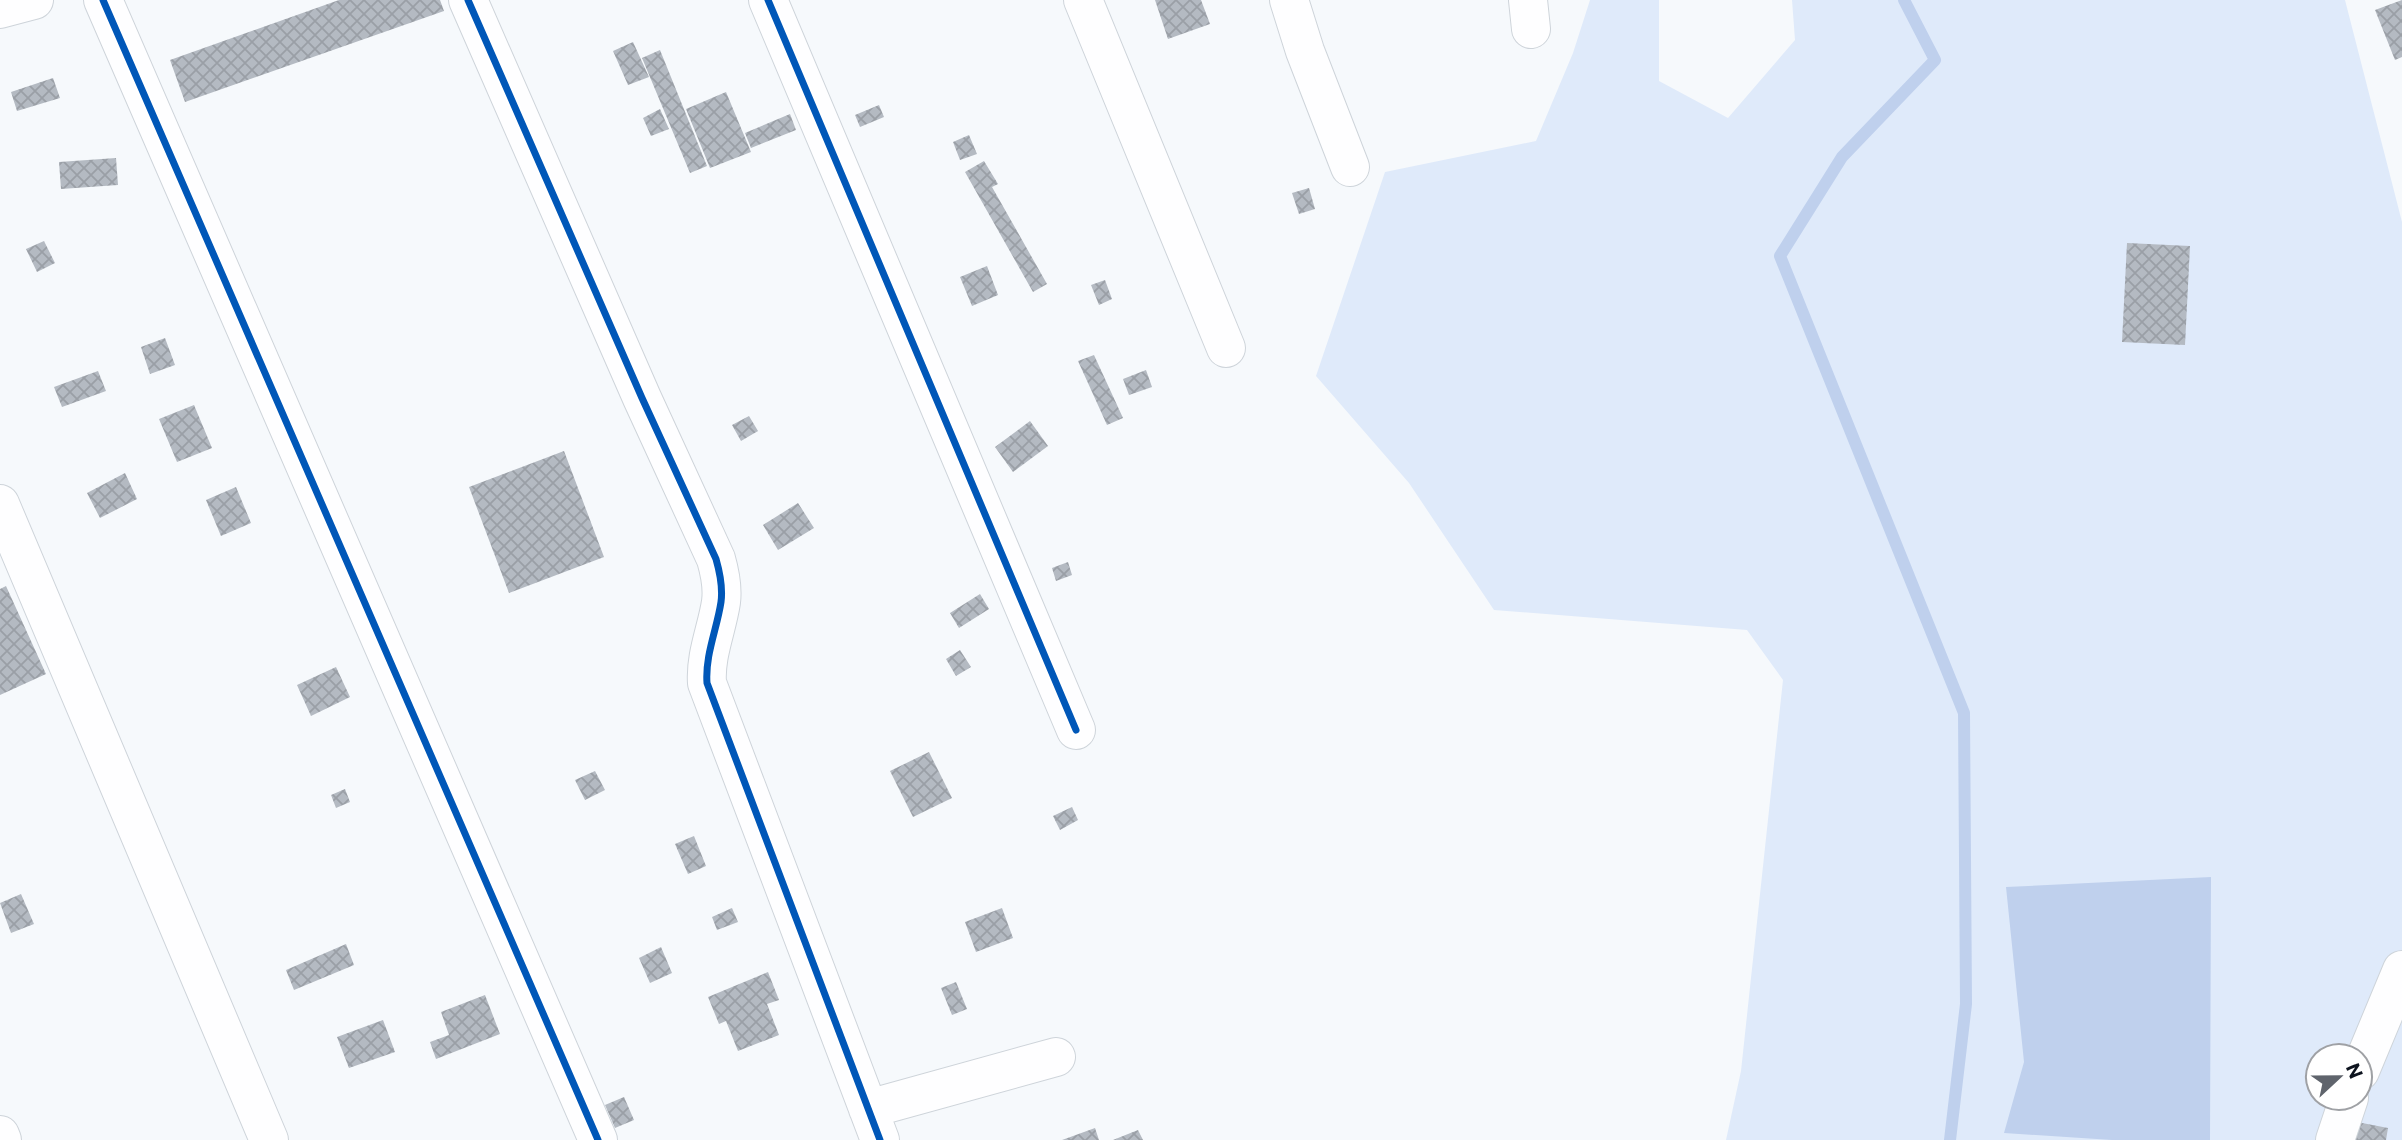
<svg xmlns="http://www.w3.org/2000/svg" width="2402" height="1140" font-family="Commissioner,sans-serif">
<defs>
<pattern id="building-cross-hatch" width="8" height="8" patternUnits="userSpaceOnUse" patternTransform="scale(1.75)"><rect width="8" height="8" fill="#b4bac2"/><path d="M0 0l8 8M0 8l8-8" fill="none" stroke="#9a9fa6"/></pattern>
</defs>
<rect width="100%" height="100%" fill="#f6f9fc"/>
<path fill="#dfeafa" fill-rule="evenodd" d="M 1590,0 L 1659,0 L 1659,81 L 1728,118 L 1795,40 L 1792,0 L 2345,0 L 2402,222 L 2402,1140 L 1726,1140 L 1741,1071 L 1783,680 L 1747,630 L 1494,610 L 1409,483 L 1316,376 L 1385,172 L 1536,141 L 1573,53 ZM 2318,1056 L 2360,1056 L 2360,1098 L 2318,1098 Z"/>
<path fill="#bfd0ed" d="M 2211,877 L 2210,1140 L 2112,1140 L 2004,1133 L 2024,1062 L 2006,887 Z"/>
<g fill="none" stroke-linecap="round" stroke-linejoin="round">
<path stroke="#bfd0ed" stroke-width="12" d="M 1904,0 L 1935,60 L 1842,157 L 1780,256 L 1964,713 L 1966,1004 L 1950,1140"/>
</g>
<path fill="url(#building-cross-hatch)" d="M 339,0 L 440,0 L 444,11 L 185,102 L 170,60 Z
M 1155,0 L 1201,0 L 1210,24 L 1168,39 Z
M 2402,0 L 2402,57 L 2395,60 L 2375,10 Z
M 633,42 L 649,77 L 628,85 L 613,51 Z
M 660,50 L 707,166 L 690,173 L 642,58 Z
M 53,78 L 60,98 L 17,111 L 11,92 Z
M 726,92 L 751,152 L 710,168 L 686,109 Z
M 879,105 L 884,117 L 860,127 L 855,115 Z
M 660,109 L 669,129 L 651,136 L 643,118 Z
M 790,114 L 796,130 L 751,148 L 745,133 Z
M 969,135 L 977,154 L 960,160 L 953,142 Z
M 116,158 L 118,185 L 61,189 L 59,162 Z
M 984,161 L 998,184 L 992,187 L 1047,284 L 1033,292 L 965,172 Z
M 1309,188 L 1315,209 L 1299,214 L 1292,193 Z
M 44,241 L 55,263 L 37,272 L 26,249 Z
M 2127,243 L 2190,246 L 2185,345 L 2122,342 Z
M 987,266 L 998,295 L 972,306 L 960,277 Z
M 1105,280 L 1112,299 L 1099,305 L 1091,285 Z
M 165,338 L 175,365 L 150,374 L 141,347 Z
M 1094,355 L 1123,418 L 1107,425 L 1078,361 Z
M 1146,370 L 1152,387 L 1129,395 L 1123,379 Z
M 98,371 L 106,391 L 62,407 L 54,387 Z
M 194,405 L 212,448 L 177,462 L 159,419 Z
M 749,416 L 758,431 L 741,441 L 732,425 Z
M 1030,421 L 1048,446 L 1013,472 L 995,447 Z
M 564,451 L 604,557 L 509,593 L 469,487 Z
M 125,473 L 137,499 L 100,518 L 87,493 Z
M 236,487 L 251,523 L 221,536 L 206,500 Z
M 798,503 L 814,528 L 778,550 L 763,525 Z
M 1068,562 L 1072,575 L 1056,581 L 1052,568 Z
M 6,586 L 46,674 L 0,695 L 0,589 Z
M 980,594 L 989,609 L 959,628 L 950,613 Z
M 960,650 L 971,667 L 956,676 L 946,659 Z
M 336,667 L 350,697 L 311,716 L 297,685 Z
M 929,752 L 952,798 L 913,817 L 890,771 Z
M 595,771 L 605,790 L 585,800 L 575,780 Z
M 345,789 L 350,802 L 336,808 L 331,795 Z
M 1072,807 L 1078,820 L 1060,830 L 1053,816 Z
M 694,836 L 706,866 L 688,874 L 675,844 Z
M 21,894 L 34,924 L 11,933 L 0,903 Z
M 732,908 L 738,922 L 717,930 L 712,917 Z
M 1002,908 L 1013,938 L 976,952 L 965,922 Z
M 346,944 L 354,965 L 294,990 L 286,970 Z
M 661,947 L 672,973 L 650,983 L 639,958 Z
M 768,972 L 779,1000 L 767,1004 L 779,1035 L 738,1051 L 726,1021 L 719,1024 L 708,997 Z
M 956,982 L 967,1009 L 952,1015 L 941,988 Z
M 485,995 L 500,1034 L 436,1059 L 430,1042 L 449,1035 L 441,1012 Z
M 383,1020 L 395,1052 L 349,1068 L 337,1037 Z
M 624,1097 L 634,1120 L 615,1128 L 605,1105 Z
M 2357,1122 L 2388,1128 L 2386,1140 L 2354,1140 Z
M 1095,1128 L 1099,1140 L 1062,1140 Z
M 1138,1130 L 1143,1140 L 1113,1140 Z"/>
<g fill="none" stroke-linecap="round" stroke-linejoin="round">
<defs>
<path id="street" d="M 103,0 L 598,1140
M 468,0 L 642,398 L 716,559 C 720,573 723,587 721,602 C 717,629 705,655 707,683 L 880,1140
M 768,0 L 1076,730
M 1083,0 L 1226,348
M 1289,0 L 1305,51 L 1350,167
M 1528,0 L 1531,29
M 0,9 L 34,0
M 0,504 L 269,1140
M 2360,1071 L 2402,970
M 868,1109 L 1056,1057
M 0,1135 L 2,1140
M 2335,1140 L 2349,1098"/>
</defs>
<use href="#street" stroke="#ced4da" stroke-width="40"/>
<use href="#street" stroke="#fefeff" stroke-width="38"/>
<defs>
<path id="cycleway" d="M 103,0 L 598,1140
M 468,0 L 642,398 L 716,559 C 720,573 723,587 721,602 C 717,629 705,655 707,683 L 880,1140
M 768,0 L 1076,730"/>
</defs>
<use href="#cycleway" stroke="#fff" stroke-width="11"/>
<use href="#cycleway" stroke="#0057b8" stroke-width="7"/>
</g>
<g transform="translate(2339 1077) rotate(68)"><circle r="33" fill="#ffffff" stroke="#9fa1a5" stroke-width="2"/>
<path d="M0-5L12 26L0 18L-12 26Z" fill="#5f646c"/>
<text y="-10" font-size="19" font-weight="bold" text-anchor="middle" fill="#0e141f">N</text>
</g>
</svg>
